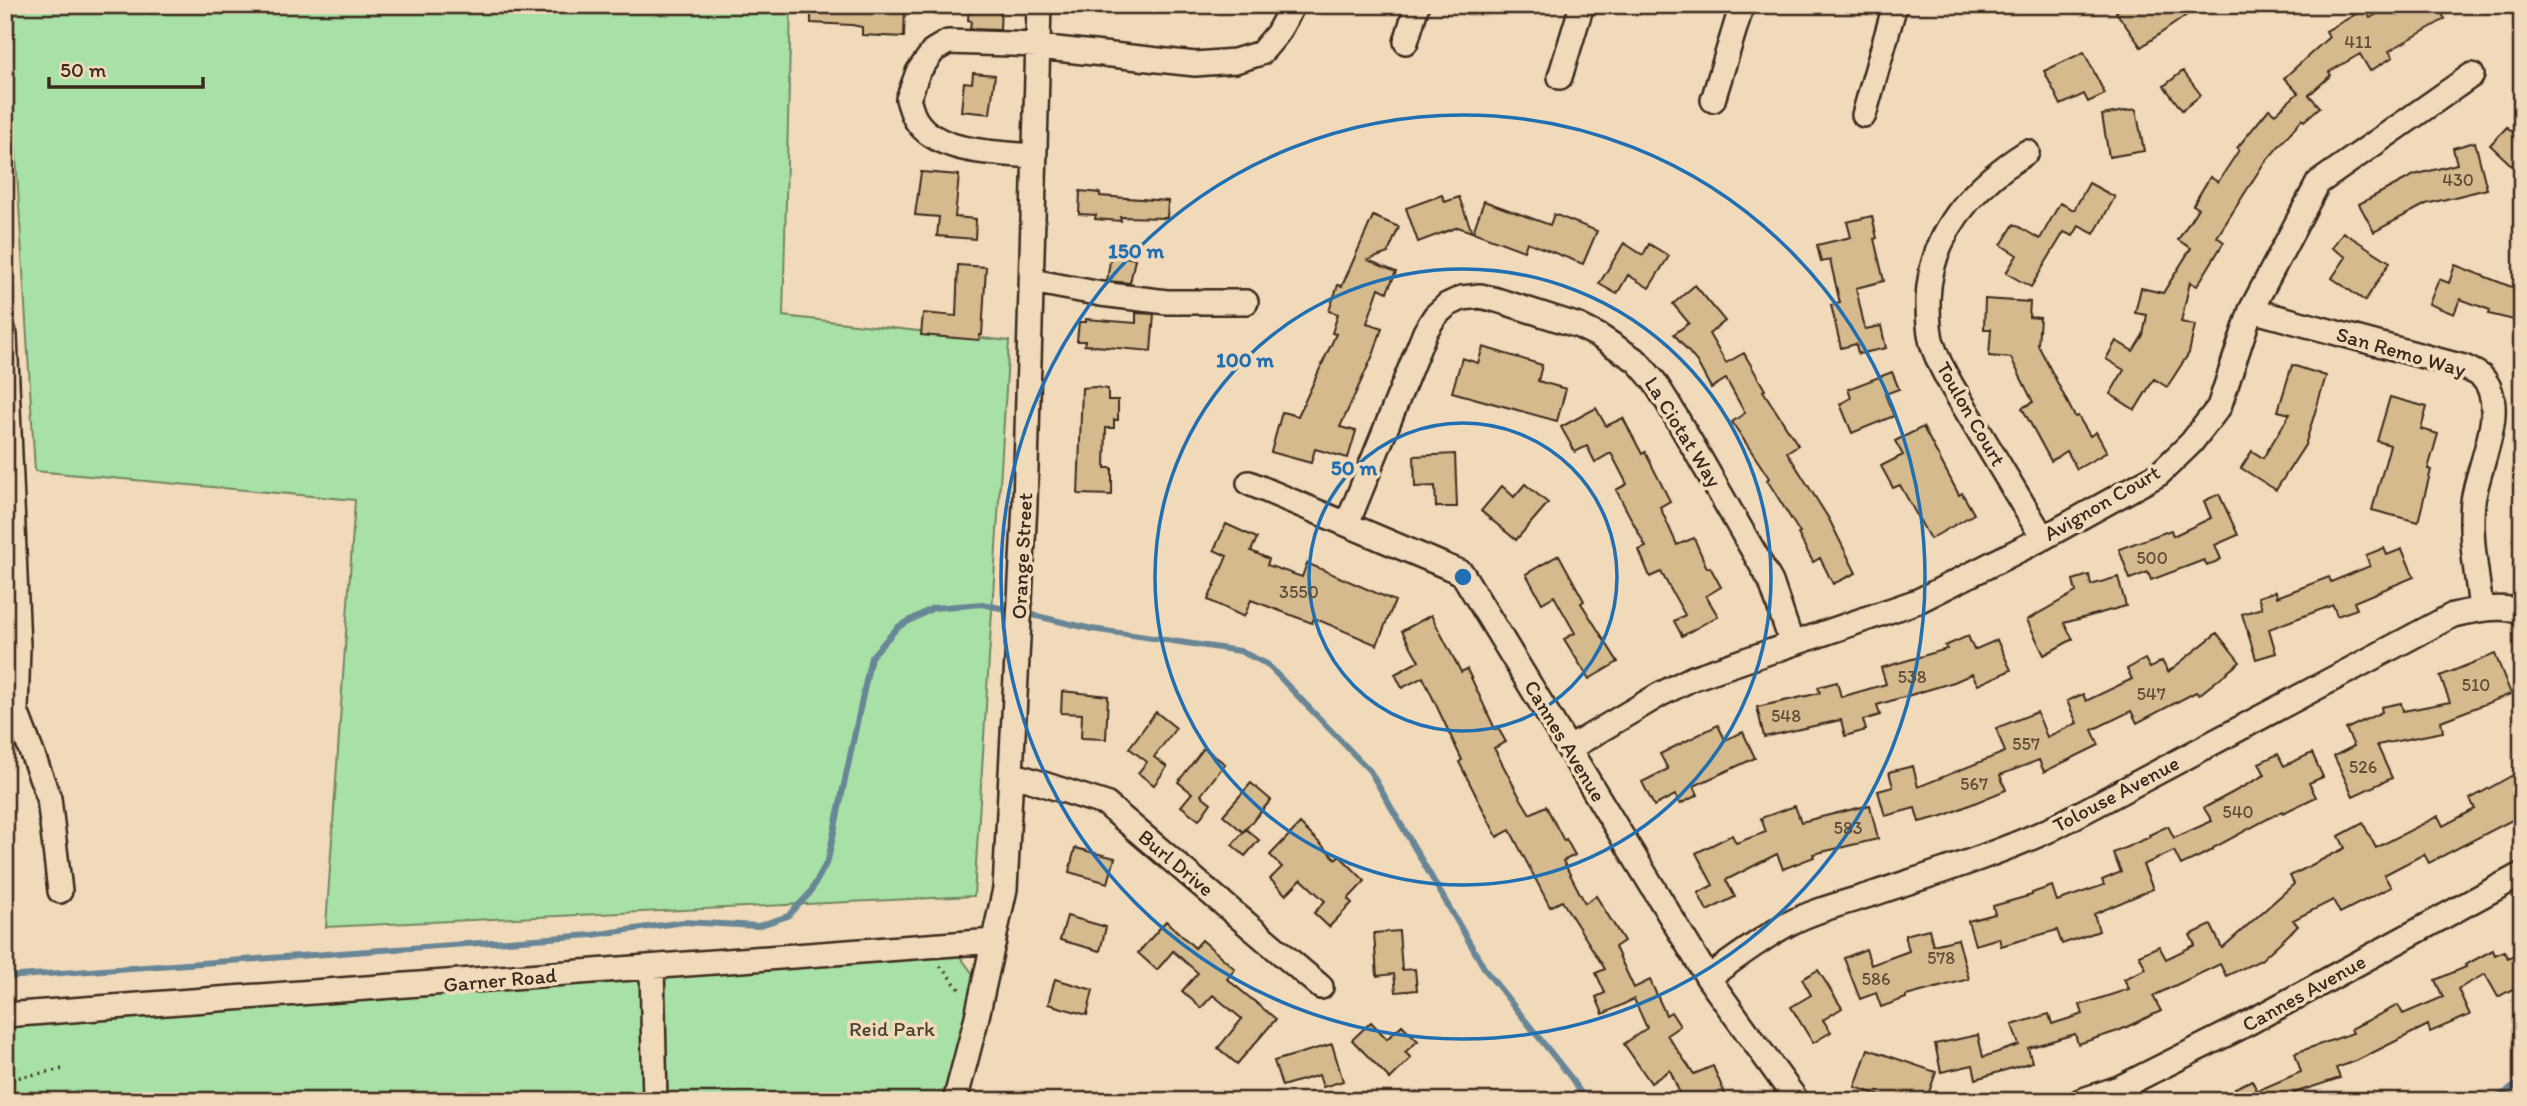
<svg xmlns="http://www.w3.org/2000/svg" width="2527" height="1106" font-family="Itim,sans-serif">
<rect width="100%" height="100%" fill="#f1daba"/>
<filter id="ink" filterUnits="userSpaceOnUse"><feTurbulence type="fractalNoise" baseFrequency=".0143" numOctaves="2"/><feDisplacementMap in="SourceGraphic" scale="14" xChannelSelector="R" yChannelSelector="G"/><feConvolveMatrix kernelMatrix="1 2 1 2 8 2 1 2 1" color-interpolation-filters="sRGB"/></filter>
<g filter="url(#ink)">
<path fill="#a8e1a6" stroke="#728662" stroke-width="2" d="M 7,5 L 791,5 L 783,316 L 1009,341 L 974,896 L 326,927 L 355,500 L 35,471 Z
M 956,951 L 978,981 L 948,1101 L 5,1101 L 5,1025 Z"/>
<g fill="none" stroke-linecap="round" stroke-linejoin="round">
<path stroke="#678696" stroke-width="6" d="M 1024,613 L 1092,629 L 1240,651 L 1267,664 L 1370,771 L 1486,971 L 1572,1079 L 1586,1101
M 5,977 L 592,935 L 684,922 L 758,926 L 788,916 L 810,893 L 828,860 L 871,657 L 898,627 L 933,608 L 982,604 L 1014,611
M 2493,1101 L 2522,1081"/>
</g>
<path fill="#d4ba8c" stroke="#3b2a1e" stroke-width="2" d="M 811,5 L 881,5 L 880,7 L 905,9 L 904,37 L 862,35 L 862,27 L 852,25 L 811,23 Z
M 969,5 L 1001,5 L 1000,30 L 970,29 L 971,21 L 968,20 Z
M 2125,5 L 2201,5 L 2141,47 L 2116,12 Z
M 2393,5 L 2437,5 L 2445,19 L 2389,51 L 2393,57 L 2370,71 L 2360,54 L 2329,72 L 2331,75 L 2309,95 L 2320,107 L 2304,121 L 2302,119 L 2262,166 L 2217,237 L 2224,242 L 2197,286 L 2190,282 L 2181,322 L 2195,325 L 2189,353 L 2167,387 L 2154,379 L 2135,410 L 2110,394 L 2124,370 L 2106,359 L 2116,341 L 2133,351 L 2143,335 L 2147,315 L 2135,313 L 2141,288 L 2163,293 L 2191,248 L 2178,240 L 2198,208 L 2193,205 L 2210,177 L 2218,182 L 2239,150 L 2237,148 L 2269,109 L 2275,114 L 2298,93 L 2284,78 L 2329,37 L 2326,31 L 2365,9 L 2370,18 Z
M 2084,52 L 2105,94 L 2088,102 L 2084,94 L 2061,105 L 2044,71 Z
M 2183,71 L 2201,95 L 2182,110 L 2164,86 Z
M 973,73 L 995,75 L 990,114 L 961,111 L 964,82 L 972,83 Z
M 2136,109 L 2144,151 L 2109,157 L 2102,115 Z
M 2507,127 L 2522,140 L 2522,175 L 2490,145 Z
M 2475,142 L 2487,189 L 2426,204 L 2374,232 L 2359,204 L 2414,175 L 2457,164 L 2453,148 Z
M 921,172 L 959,175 L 955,217 L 976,219 L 975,239 L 937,236 L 939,217 L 915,215 Z
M 2089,183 L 2115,197 L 2094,234 L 2079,226 L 2073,236 L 2064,232 L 2031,287 L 2006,273 L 2017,255 L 2001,245 L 2014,224 L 2040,239 L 2060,203 L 2074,210 Z
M 1080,191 L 1100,193 L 1100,196 L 1168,201 L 1167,218 L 1120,217 L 1121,221 L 1095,219 L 1096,215 L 1079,214 Z
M 1442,195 L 1445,202 L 1459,197 L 1472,232 L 1458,227 L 1418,242 L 1406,208 Z
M 1484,201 L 1550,225 L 1554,214 L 1597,231 L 1583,264 L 1527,242 L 1524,251 L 1473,232 Z
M 1373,216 L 1399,227 L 1388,253 L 1368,260 L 1396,272 L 1387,292 L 1379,288 L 1367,323 L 1382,328 L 1374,353 L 1340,427 L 1356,431 L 1348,458 L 1315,449 L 1311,463 L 1271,452 L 1282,412 L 1298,416 L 1336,334 L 1332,333 L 1338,314 L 1329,311 L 1338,285 L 1342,286 Z
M 1872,216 L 1877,238 L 1874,239 L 1884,281 L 1856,288 L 1865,329 L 1881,326 L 1886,348 L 1858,354 L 1856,344 L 1841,348 L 1831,305 L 1840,303 L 1830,260 L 1821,262 L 1817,245 L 1851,237 L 1847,222 Z
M 2343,232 L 2390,262 L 2365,301 L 2332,278 L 2346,257 L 2332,248 Z
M 1624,243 L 1643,255 L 1649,244 L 1669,256 L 1649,288 L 1628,275 L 1617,294 L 1599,284 Z
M 1111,254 L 1135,259 L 1130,283 L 1107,281 Z
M 958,265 L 986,267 L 982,335 L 980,335 L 979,340 L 921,335 L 923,313 L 956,316 Z
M 2455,265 L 2522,291 L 2522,322 L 2489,314 L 2490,310 L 2460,299 L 2454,314 L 2429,304 L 2439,279 L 2449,283 Z
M 1695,285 L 1725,321 L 1709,334 L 1726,363 L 1744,353 L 1765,390 L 1763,391 L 1798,445 L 1787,452 L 1829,519 L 1856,573 L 1833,584 L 1820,558 L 1813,562 L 1798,534 L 1800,533 L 1767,480 L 1769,478 L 1732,422 L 1745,413 L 1726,379 L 1711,388 L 1697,362 L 1674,334 L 1689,323 L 1673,304 Z
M 1985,299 L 2030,302 L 2029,317 L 2040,318 L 2038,345 L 2075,417 L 2078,416 L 2090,436 L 2096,432 L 2107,452 L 2077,469 L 2067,451 L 2051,461 L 2022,408 L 2033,402 L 2011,358 L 1989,356 L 1991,329 L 1984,329 Z
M 1136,313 L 1154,314 L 1151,351 L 1084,345 L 1085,341 L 1077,341 L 1079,322 L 1086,322 L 1086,319 L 1136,323 Z
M 1483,347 L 1542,365 L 1538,381 L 1566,389 L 1557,421 L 1452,392 L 1462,358 L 1478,363 Z
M 2292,365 L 2326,376 L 2305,445 L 2276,490 L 2241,468 L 2252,451 L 2263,458 L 2290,414 L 2278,411 Z
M 1892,372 L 1899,389 L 1885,394 L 1894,416 L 1852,433 L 1840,404 L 1851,398 L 1848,389 Z
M 1095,387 L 1108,389 L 1108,400 L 1118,400 L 1118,420 L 1114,420 L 1114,428 L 1106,428 L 1105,468 L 1112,468 L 1112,495 L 1078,494 L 1082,388 Z
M 2390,397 L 2427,407 L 2421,429 L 2438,434 L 2428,469 L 2431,470 L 2418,522 L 2372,510 L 2390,445 L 2377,441 Z
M 1596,408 L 1606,426 L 1623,418 L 1642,454 L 1645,452 L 1670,501 L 1660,507 L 1677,545 L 1694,538 L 1707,568 L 1710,567 L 1721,587 L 1706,596 L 1718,616 L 1682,636 L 1674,621 L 1685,615 L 1661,572 L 1650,577 L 1639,550 L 1646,547 L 1616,490 L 1627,484 L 1611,453 L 1595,462 L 1587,446 L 1575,452 L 1561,427 Z
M 1923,427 L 1959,495 L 1962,493 L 1974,514 L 1930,539 L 1900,485 L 1893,488 L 1881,466 L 1903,455 L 1895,441 Z
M 1455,454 L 1457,507 L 1436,507 L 1435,486 L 1415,487 L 1414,456 Z
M 1525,484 L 1548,503 L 1516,540 L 1481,511 L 1502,486 L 1514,497 Z
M 2219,494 L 2238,535 L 2215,545 L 2221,559 L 2207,566 L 2204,560 L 2151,580 L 2148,572 L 2130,579 L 2119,549 L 2171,530 L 2173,536 L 2211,518 L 2204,501 Z
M 1226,524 L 1257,538 L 1251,551 L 1269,559 L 1267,565 L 1302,577 L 1307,563 L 1395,601 L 1377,645 L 1314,618 L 1312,623 L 1251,600 L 1244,617 L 1208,600 L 1227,556 L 1214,550 Z
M 2384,548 L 2387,555 L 2402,549 L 2414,577 L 2354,602 L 2357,609 L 2337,616 L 2333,605 L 2269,629 L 2276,653 L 2256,659 L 2242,614 L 2262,608 L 2258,597 L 2276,591 L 2277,597 L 2329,577 L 2331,582 L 2370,566 L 2366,555 Z
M 1559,555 L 1584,601 L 1581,603 L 1618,662 L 1589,679 L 1564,639 L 1575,633 L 1554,596 L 1542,603 L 1526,574 Z
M 2089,575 L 2091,585 L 2118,577 L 2126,606 L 2064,623 L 2073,639 L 2044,655 L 2027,620 L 2076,592 L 2073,580 Z
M 1431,615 L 1461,672 L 1467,669 L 1495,729 L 1498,728 L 1506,742 L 1494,748 L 1518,794 L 1530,814 L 1546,806 L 1564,841 L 1566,839 L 1575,855 L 1563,861 L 1585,903 L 1596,896 L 1624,941 L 1615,947 L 1634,988 L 1650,980 L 1666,1015 L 1671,1012 L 1680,1026 L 1667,1035 L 1694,1074 L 1713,1066 L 1728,1101 L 1683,1101 L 1670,1070 L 1651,1083 L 1624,1044 L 1647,1028 L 1634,999 L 1603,1014 L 1596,997 L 1605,993 L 1596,973 L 1605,969 L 1562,901 L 1550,907 L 1510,830 L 1497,837 L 1459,762 L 1462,760 L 1423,677 L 1402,688 L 1395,674 L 1419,661 L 1402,631 Z
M 2217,633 L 2240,662 L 2199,695 L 2196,692 L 2137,723 L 2131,711 L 2092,730 L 2099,745 L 2044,772 L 2039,760 L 2000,775 L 2006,790 L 1943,816 L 1919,822 L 1915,808 L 1885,816 L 1878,791 L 1893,787 L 1889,772 L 1913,766 L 1918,787 L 2005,752 L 1996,728 L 2037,712 L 2047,737 L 2077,723 L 2067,701 L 2083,694 L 2086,701 L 2132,679 L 2127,669 L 2145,659 L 2150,668 L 2162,661 L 2168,672 Z
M 1968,636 L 1974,650 L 1997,640 L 2011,670 L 1978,685 L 1972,674 L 1954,682 L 1877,705 L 1880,715 L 1863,720 L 1866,730 L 1845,736 L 1841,720 L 1764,737 L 1757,707 L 1820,693 L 1818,687 L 1837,682 L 1841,697 L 1886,684 L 1881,668 L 1947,649 L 1945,646 Z
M 2495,654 L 2511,694 L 2441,721 L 2443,732 L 2377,745 L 2392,778 L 2353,796 L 2334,756 L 2354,746 L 2346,729 L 2382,712 L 2381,707 L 2401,703 L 2403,711 L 2450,702 L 2440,676 Z
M 1062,691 L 1108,696 L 1106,739 L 1081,738 L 1082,714 L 1061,713 Z
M 1156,712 L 1176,728 L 1154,757 L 1167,767 L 1154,785 L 1138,773 L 1147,762 L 1129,748 Z
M 1718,725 L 1725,740 L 1743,732 L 1755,758 L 1694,786 L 1698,795 L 1680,804 L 1675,795 L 1654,806 L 1642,782 L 1668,769 L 1660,754 Z
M 1204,748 L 1225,764 L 1201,795 L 1211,803 L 1199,820 L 1181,806 L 1192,793 L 1178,782 Z
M 2312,753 L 2323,777 L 2309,783 L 2316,797 L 2283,813 L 2282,811 L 2213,848 L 2213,850 L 2181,865 L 2174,851 L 2143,865 L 2153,889 L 2094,914 L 2099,931 L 2062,944 L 2057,930 L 2001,946 L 1999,938 L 1975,945 L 1968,921 L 1995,914 L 1993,906 L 2032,895 L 2032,893 L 2052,886 L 2057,901 L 2104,885 L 2102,880 L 2121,872 L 2113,853 L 2150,837 L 2149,835 L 2168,826 L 2174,838 L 2212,821 L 2204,808 L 2265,775 L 2259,763 L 2278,754 L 2284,766 Z
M 2513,775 L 2522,790 L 2522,815 L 2429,863 L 2424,854 L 2384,875 L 2391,887 L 2340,913 L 2333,900 L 2293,920 L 2298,926 L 2261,960 L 2226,976 L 2220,964 L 2153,996 L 2161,1011 L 2118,1031 L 2078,1044 L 2075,1034 L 2028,1048 L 2032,1062 L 1976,1079 L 1973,1065 L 1941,1072 L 1935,1044 L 1978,1035 L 1983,1057 L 2019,1045 L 2012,1025 L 2049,1014 L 2052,1024 L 2083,1014 L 2080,1005 L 2129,989 L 2124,979 L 2146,969 L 2139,955 L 2159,946 L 2166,959 L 2195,945 L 2190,935 L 2211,925 L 2222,948 L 2294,884 L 2290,876 L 2345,848 L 2339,836 L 2363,823 L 2376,848 L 2438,816 L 2443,826 L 2475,809 L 2470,799 Z
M 1251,783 L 1271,800 L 1243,832 L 1223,815 Z
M 1870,805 L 1878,839 L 1813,854 L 1814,857 L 1783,869 L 1777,854 L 1726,880 L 1735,897 L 1707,911 L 1698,893 L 1713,885 L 1696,853 L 1732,835 L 1736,843 L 1766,832 L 1761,818 L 1795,806 L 1801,822 Z
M 1300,824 L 1336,859 L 1339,855 L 1365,881 L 1348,899 L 1352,903 L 1329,927 L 1314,913 L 1325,901 L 1301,879 L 1286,895 L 1270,879 L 1282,867 L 1270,855 Z
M 1246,829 L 1259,840 L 1245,856 L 1232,845 Z
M 1075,848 L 1115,858 L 1108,883 L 1069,872 Z
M 1067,916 L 1106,927 L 1100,951 L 1060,940 Z
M 1166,921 L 1195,948 L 1202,940 L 1235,969 L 1227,979 L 1276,1019 L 1237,1064 L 1218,1048 L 1242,1019 L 1213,995 L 1201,1008 L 1182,991 L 1198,973 L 1173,951 L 1157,970 L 1138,953 Z
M 1929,929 L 1933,945 L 1958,939 L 1969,979 L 1906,996 L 1906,998 L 1881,1007 L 1876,993 L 1860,999 L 1844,958 L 1866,949 L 1871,965 L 1909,951 L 1905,935 Z
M 1399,931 L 1402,970 L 1415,969 L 1417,990 L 1396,992 L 1394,974 L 1377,976 L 1374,933 Z
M 2493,950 L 2495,955 L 2504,951 L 2508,958 L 2522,951 L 2522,984 L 2498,997 L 2485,974 L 2458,989 L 2470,1015 L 2430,1032 L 2428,1025 L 2356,1061 L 2336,1068 L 2340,1078 L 2294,1093 L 2297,1101 L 2234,1101 L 2239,1099 L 2235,1088 L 2252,1080 L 2257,1091 L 2301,1072 L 2295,1053 L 2353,1033 L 2351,1029 L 2398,1005 L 2403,1014 L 2443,997 L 2435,980 L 2466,967 L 2465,965 Z
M 1818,970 L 1842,1008 L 1823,1020 L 1831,1032 L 1813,1043 L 1791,1007 L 1811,995 L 1802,979 Z
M 1055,979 L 1093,990 L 1087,1015 L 1048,1004 Z
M 1371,1022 L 1387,1039 L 1402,1025 L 1418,1041 L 1405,1052 L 1411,1058 L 1390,1079 L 1352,1040 Z
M 1332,1044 L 1343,1081 L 1323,1087 L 1319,1075 L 1282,1086 L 1274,1061 Z
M 1868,1049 L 1936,1072 L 1926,1101 L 1895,1101 L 1855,1087 Z"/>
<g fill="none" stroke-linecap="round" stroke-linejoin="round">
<defs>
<path id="minor" d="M 1406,42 L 1417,5
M 1038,47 L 1195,64 L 1235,61 L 1261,53 L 1277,34 L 1293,5
M 1560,77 L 1582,5
M 1713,100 L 1742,5
M 1864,115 L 1895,5
M 2027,152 C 1973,186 1930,233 1928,300 C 1928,314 1928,329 1932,343 C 1941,372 1959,397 1974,423 C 1997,461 2020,500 2043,538
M 1035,156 C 999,153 937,154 916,120 C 912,114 910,105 908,99 L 918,72 L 934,50 L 948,42 L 1038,45
M 1032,281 L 1101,294 L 1167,302 L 1246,302
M 2251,310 L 2464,367 C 2470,370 2478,373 2482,377 C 2510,407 2477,467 2473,502 C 2469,536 2477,574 2481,609
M 5,335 L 18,647 L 16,711 L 5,711
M 1249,483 L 1462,573 L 1708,978 L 1797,1101
M 1347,524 L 1425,332 L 1435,316 L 1447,305 L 1462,298 L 1480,296 L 1497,300 L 1579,326 L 1599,336 L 1637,361 L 1654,381 L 1668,403 L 1762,566 L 1771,582 L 1792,644
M 16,711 L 49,798 L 60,891
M 1570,748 L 1659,695 L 1693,678 L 1918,601 L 2043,538 L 2159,474 L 2191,443 L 2219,407 L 2251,310 L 2318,183 L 2472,75
M 1012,774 L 1106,804 L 1321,987
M 652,967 L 655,1101
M 1708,978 C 1734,959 1759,940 1788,924 C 1815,910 1844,903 1873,894 C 1932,874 1992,856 2049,830 L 2453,615 C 2476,610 2498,605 2522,611
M 5,1015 L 994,941
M 955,1101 L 976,1021 L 1005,889 L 1025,504 L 1039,5
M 2080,1101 L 2119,1088 L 2239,1028 L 2522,874"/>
</defs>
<use href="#minor" stroke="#3b2a1e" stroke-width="28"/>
<path stroke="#3b2a1e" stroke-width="3.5" stroke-dasharray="2 5" stroke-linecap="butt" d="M 940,966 L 962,992
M 5,1080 L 63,1069"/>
<use href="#minor" stroke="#f1daba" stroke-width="23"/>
</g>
</g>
<g fill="none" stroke="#1f6fb2" stroke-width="3.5">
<circle cx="1463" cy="577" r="154"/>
<circle cx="1463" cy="577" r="308"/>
<circle cx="1463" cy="577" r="462"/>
</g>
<g text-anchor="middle" stroke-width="7" stroke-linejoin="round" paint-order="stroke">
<g font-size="18" fill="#614e3a">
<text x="2358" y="48">411</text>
<text x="2458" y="186">430</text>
<text x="2152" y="564">500</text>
<text x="1299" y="598">3550</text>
<text x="1912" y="683">538</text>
<text x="2476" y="691">510</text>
<text x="2151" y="700">547</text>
<text x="1786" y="722">548</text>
<text x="2026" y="750">557</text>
<text x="2363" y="773">526</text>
<text x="1974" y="790">567</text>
<text x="2238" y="818">540</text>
<text x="1848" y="834">583</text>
<text x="1941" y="964">578</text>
<text x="1876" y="985">586</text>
</g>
<g font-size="21" fill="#3b2a1e" stroke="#f1daba">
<text transform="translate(2401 352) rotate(16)" y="7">San Remo Way</text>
<text transform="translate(1971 414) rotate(60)" y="7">Toulon Court</text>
<text transform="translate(1683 432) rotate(58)" y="7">La Ciotat Way</text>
<text transform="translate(2102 503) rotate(-30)" y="7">Avignon Court</text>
<text transform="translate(1022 556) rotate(-87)" y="7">Orange Street</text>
<text transform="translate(1565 741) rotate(59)" y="7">Cannes Avenue</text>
<text transform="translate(2116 794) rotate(-28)" y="7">Tolouse Avenue</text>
<text transform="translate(1176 863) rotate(40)" y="7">Burl Drive</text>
<text transform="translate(500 980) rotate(-5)" y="7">Garner Road</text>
<text transform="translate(2304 993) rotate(-29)" y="7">Cannes Avenue</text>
</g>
<g font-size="21" fill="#4b4532" stroke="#f1daba">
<text x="892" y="1036">Reid Park</text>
</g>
</g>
<circle cx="1463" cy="577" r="10" fill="#1f6fb2" stroke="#f1daba" stroke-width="3.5"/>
<g font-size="21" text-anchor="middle" font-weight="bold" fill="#1f6fb2" stroke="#f1daba" stroke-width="7" stroke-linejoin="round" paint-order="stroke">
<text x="1136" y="258">150 m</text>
<text x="1245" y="367">100 m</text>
<text x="1354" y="475">50 m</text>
</g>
<rect width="2527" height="1106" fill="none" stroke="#f1daba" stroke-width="28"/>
<rect x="14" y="14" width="2499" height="1078" fill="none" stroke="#3b2a1e" stroke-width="2.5" filter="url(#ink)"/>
<path d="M49 77v10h154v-10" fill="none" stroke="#3b2a1e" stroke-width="3.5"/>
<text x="60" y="77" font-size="21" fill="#3b2a1e" stroke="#f1daba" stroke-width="5" paint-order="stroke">50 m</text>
</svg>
